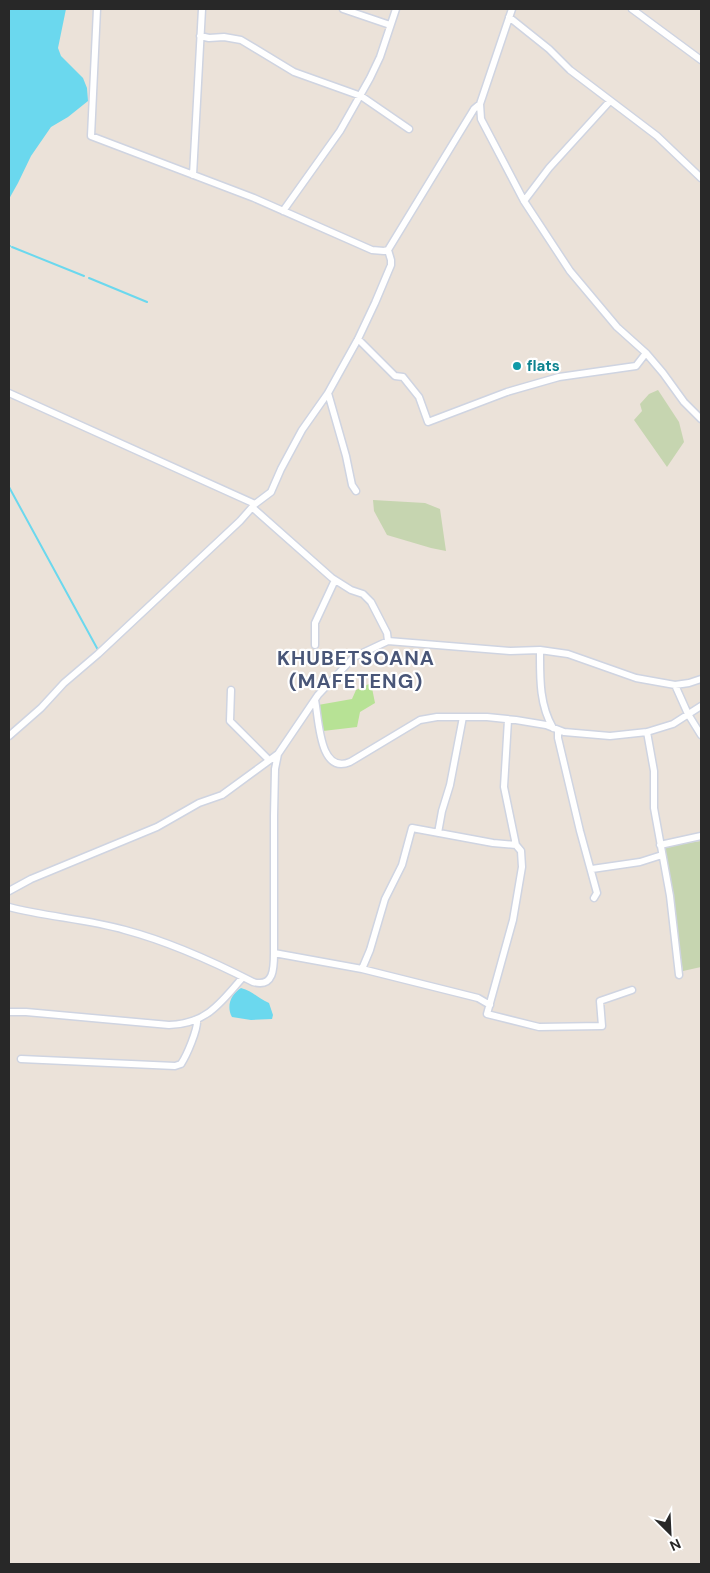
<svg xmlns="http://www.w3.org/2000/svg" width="710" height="1573" font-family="'DM Sans',sans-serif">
<rect width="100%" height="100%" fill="#ebe2d9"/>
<path fill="#b7e295" d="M 371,683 L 375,703 L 360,712 L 357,727 L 323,731 L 318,705 L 352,699 L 356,690 Z"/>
<path fill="#c6d5b0" d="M 658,390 L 679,422 L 684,442 L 667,467 L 634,420 L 642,411 L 640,404 L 649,394 Z
M 373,500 L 425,503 L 440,509 L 446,551 L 431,548 L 387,535 L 374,511 Z
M 701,841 L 701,967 L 683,971 L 663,847 Z"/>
<path fill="#6bd8ee" d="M 9,9 L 66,9 L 58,48 L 61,56 L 83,78 L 87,88 L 88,101 L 68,117 L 51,127 L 31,156 L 18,183 L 9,199 Z
M 241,988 C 253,991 257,998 269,1003 L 273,1015 L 272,1019 L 251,1020 L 232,1017 C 226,1006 231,994 241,988 Z"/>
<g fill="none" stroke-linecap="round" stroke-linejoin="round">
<path stroke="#6bd8ee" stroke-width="2" d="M 9,246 L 10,246
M 12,247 L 84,276
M 89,278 L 147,302
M 9,487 L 98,650"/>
<defs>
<path id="minor" d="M 97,9 L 91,136 L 254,198 L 372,250 L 384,251 L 388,250 L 474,109 L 480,104
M 343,9 L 390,25
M 512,9 L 480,104 L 481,119 L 524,201 L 570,271 L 617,327 L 646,353 L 663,373 L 684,402 L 701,419
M 632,9 L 701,60
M 509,17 L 549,49 L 570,70 L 657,136 L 701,178
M 200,36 L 209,38 L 224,37 L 241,40 L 294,72 L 361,96 L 409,129
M 193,175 L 202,9
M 524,201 L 549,168 L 610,101
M 283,211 L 340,131 L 370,78 L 380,57 L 396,9
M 358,339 L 395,376 L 403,377 L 419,397 L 428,422 L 507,392 L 559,377 L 636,366 L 646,353
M 9,393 L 255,504
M 328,393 L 346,456 L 352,485 L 356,491
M 253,508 L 332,578 L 351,590 L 363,594 L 371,602 L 387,633 L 388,641
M 315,645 L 315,623 L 335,580
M 540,650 C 540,677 539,704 553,728
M 675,685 L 688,714 L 701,735
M 231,690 L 230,721 L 269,760
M 315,700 C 319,719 319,775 350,762 L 420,720 L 437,717 L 487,717 L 516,720 L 546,725 L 564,732 L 610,736 L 647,732 L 673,724 L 701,706
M 508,720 L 504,787 L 516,845 L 521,851 L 522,867 L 513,920 L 487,1014 L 539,1027 L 602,1026 L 600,1001 L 632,990
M 558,730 L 558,738 L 580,831 L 597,893 L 594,898
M 647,732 L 654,771 L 654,808 L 670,896 L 679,975
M 9,736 L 41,708 L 64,683 L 98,654 L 240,521 L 255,504 L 271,492 L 281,469 L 302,430 L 328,393 L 358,339 L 375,303 L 391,265 L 391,260 L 388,250
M 438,833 L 442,811 L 450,785 L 463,717
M 660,845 L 701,836
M 592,869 L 640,862 L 662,855
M 9,891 L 31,879 L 157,827 L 199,803 L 222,795 L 278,754
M 9,907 C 47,917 87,919 125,930 C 170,942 212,961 253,982 C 274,988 274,968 274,953 L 274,816 L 275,769 L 278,754 L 318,695 L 354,657 L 388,641 L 510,651 L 540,650 L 568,654 L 636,678 L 675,685 L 689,683 L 701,679
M 274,953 L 362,969 L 478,998 L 490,1005
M 362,969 L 370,950 L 385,899 L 402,865 L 412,828 L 493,843 L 516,845
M 9,1012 L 26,1012 L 169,1025 C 206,1024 221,1003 243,977
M 21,1059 L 175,1066 L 181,1064 C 187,1055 198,1029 197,1020"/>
</defs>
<use href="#minor" stroke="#cfd4e1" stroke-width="9"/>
<use href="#minor" stroke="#fff" stroke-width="6"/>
</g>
<circle fill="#0f9aa8" stroke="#fff" stroke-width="2" cx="517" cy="366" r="5"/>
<g text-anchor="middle" stroke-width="4.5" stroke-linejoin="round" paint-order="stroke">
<g font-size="15" font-weight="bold" fill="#0d838f" stroke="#fff" text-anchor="start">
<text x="527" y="371">flats</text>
</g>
<g font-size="20" font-weight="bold" letter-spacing="1" fill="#495678" stroke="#fff">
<text x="356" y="665">KHUBETSOANA<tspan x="356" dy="23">(MAFETENG)</tspan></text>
</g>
</g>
<rect width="710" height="1573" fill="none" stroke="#282828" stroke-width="20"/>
<g transform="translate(670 1533) rotate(156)" stroke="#ffffff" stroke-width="4" paint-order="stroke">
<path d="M0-4L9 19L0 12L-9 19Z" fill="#282828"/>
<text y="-8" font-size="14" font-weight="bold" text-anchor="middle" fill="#282828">N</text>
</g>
</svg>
